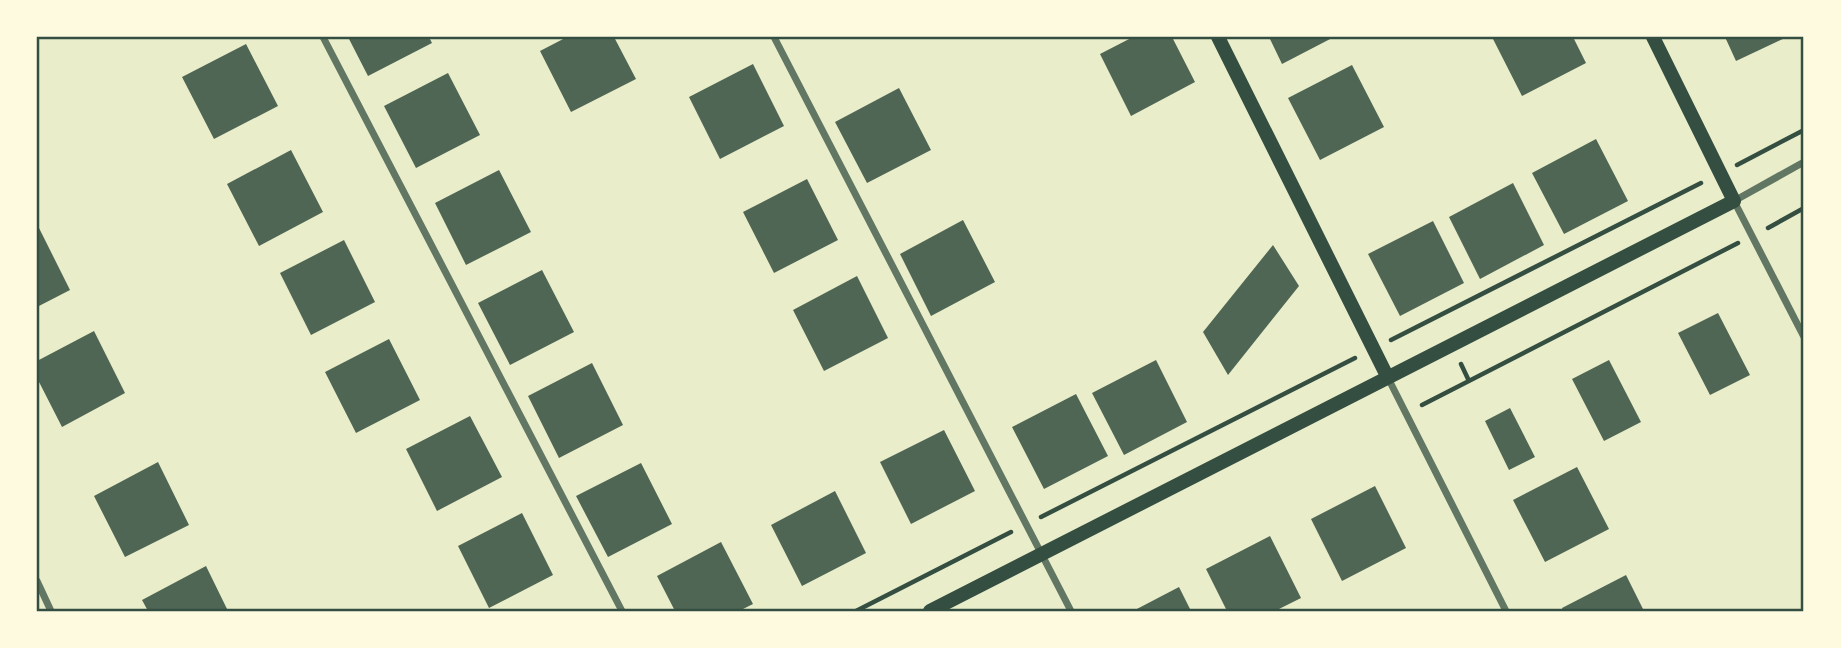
<svg xmlns="http://www.w3.org/2000/svg" width="1841" height="648" font-family="'Alegreya Sans',sans-serif">
<rect width="100%" height="100%" fill="#e9edc9"/>
<path fill="#4f6655" d="M 348,37 L 429,37 L 432,43 L 368,76 Z
M 567,37 L 614,37 L 636,79 L 571,112 L 540,51 Z
M 1133,37 L 1172,37 L 1195,82 L 1131,116 L 1100,54 Z
M 1269,37 L 1334,37 L 1282,64 Z
M 1492,37 L 1573,37 L 1586,63 L 1522,96 Z
M 1725,37 L 1787,37 L 1736,61 Z
M 246,44 L 278,106 L 214,139 L 182,77 Z
M 753,64 L 784,126 L 720,159 L 689,97 Z
M 1352,65 L 1384,127 L 1320,160 L 1288,98 Z
M 448,73 L 480,135 L 416,168 L 384,106 Z
M 899,88 L 931,150 L 867,183 L 835,122 Z
M 1596,139 L 1628,201 L 1564,234 L 1532,173 Z
M 291,150 L 323,212 L 259,246 L 227,184 Z
M 499,170 L 531,232 L 466,265 L 435,203 Z
M 807,179 L 838,240 L 774,273 L 743,212 Z
M 1513,183 L 1544,245 L 1480,279 L 1449,217 Z
M 963,220 L 995,282 L 931,316 L 900,254 Z
M 1433,221 L 1464,283 L 1400,316 L 1368,254 Z
M 39,228 L 70,290 L 37,307 L 37,229 Z
M 344,240 L 375,302 L 311,335 L 280,273 Z
M 1273,245 L 1299,286 L 1228,375 L 1203,332 Z
M 542,270 L 574,332 L 510,365 L 478,303 Z
M 857,276 L 888,338 L 824,371 L 793,310 Z
M 1718,313 L 1750,375 L 1710,395 L 1678,333 Z
M 94,331 L 125,393 L 62,427 L 37,378 L 37,361 Z
M 389,339 L 420,400 L 356,433 L 325,372 Z
M 1156,360 L 1187,422 L 1124,455 L 1092,393 Z
M 1609,360 L 1641,422 L 1604,441 L 1572,379 Z
M 592,363 L 623,425 L 559,458 L 528,396 Z
M 1076,394 L 1108,456 L 1044,489 L 1012,427 Z
M 1510,408 L 1535,457 L 1509,470 L 1485,421 Z
M 470,416 L 502,477 L 437,511 L 406,449 Z
M 944,430 L 975,491 L 911,524 L 880,462 Z
M 158,462 L 189,525 L 125,557 L 94,496 Z
M 641,463 L 672,524 L 608,557 L 576,496 Z
M 1577,467 L 1609,529 L 1545,562 L 1513,500 Z
M 1375,486 L 1406,548 L 1342,581 L 1311,519 Z
M 835,491 L 866,553 L 802,586 L 771,525 Z
M 522,513 L 553,575 L 489,608 L 458,546 Z
M 1270,536 L 1301,598 L 1275,611 L 1227,611 L 1206,569 Z
M 721,542 L 753,604 L 739,611 L 675,611 L 657,576 Z
M 206,566 L 228,611 L 148,611 L 142,600 Z
M 1626,575 L 1644,611 L 1563,611 L 1562,608 Z
M 1179,587 L 1191,611 L 1133,611 Z"/>
<g fill="none" stroke-linecap="round" stroke-linejoin="round">
<path stroke="#344e41" stroke-width="4.5" d="M 1737,165 L 1804,130
M 1768,228 L 1804,208
M 1391,340 L 1701,183
M 1461,364 L 1469,381
M 1422,405 L 1738,243
M 1041,517 L 1355,358
M 856,611 L 1011,532"/>
<path stroke="#617663" stroke-width="7" d="M 323,37 L 622,611
M 774,37 L 1071,611
M 1804,162 L 1734,201 L 1804,337
M 1387,376 L 1506,611
M 37,581 L 51,611"/>
<path stroke="#344e41" stroke-width="14" d="M 1218,37 L 1387,376
M 930,611 L 1734,201 L 1653,37"/>
</g>
<rect width="1841" height="648" fill="none" stroke="#fefae0" stroke-width="77"/>
<rect x="38" y="38" width="1764" height="572" fill="none" stroke="#344e41" stroke-width="2.5"/>
</svg>
